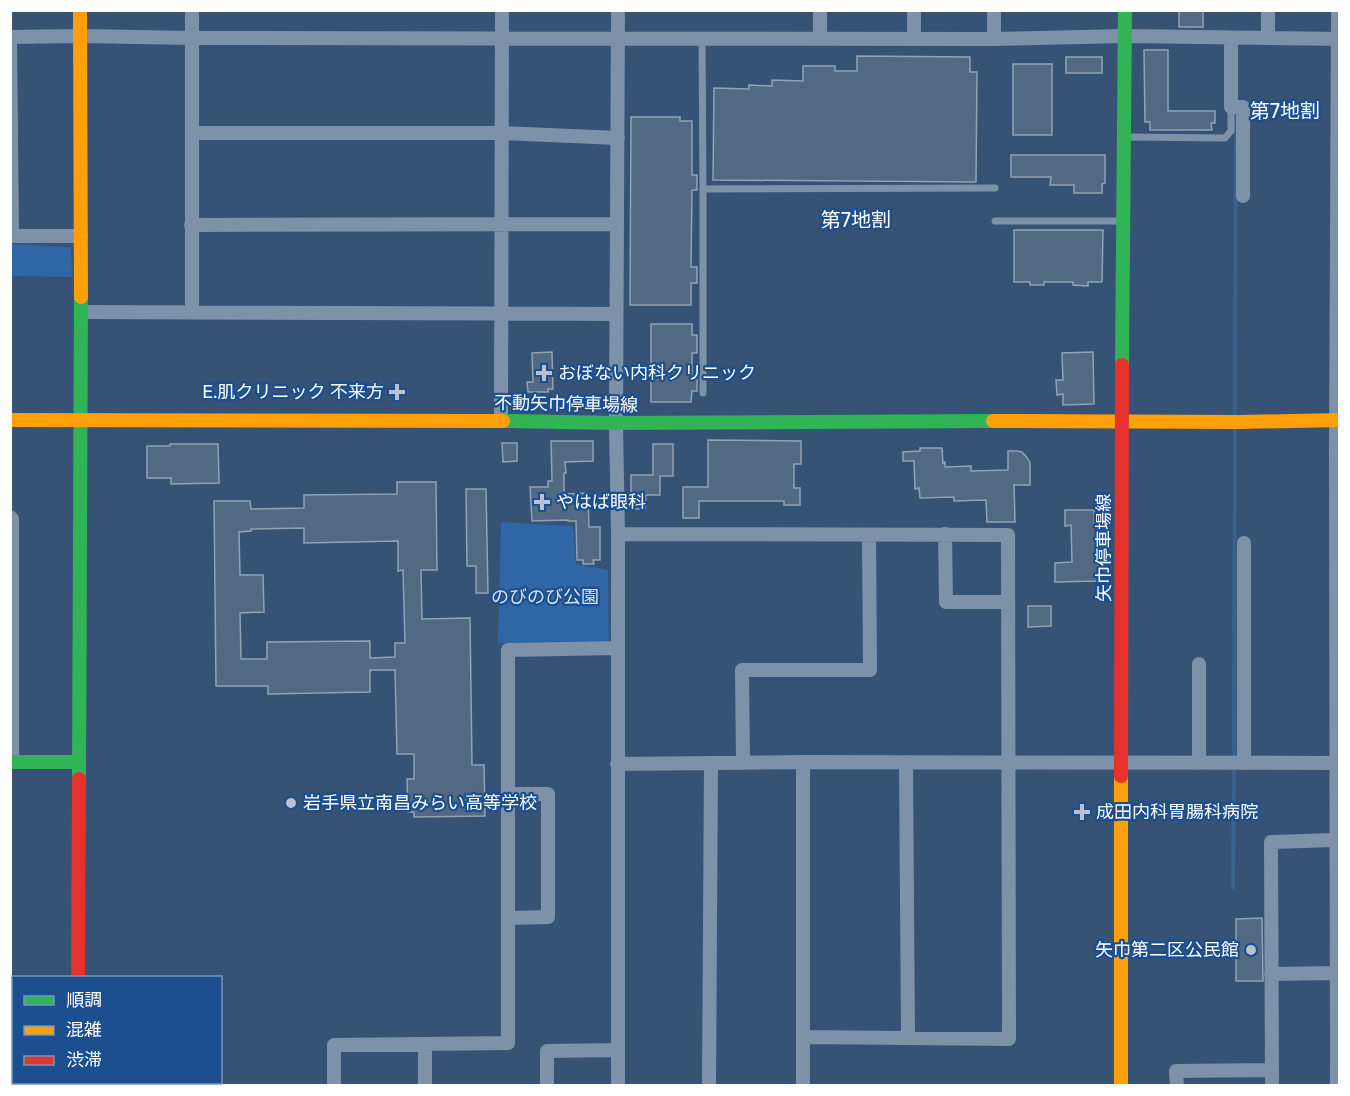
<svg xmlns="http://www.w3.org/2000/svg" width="1350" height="1096" font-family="Rubik,'Noto Sans JP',sans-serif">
<rect width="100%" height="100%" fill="#365274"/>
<path fill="#2f66a5" d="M 11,244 L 71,247 L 72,277 L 11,276 Z
M 501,522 L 573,526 L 576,564 L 608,570 L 609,641 L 498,643 Z"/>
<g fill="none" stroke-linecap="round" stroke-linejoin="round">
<path stroke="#3b618d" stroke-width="4" d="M 1235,417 L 1236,110
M 1234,759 L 1235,428
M 1233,888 L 1234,767"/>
</g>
<path fill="#526984" stroke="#92a2b6" stroke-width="1.5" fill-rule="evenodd" d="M 1179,10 L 1203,10 L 1203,27 L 1179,27 Z
M 1144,50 L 1168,50 L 1168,111 L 1215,111 L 1215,123 L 1211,123 L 1212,130 L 1150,130 L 1150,122 L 1145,122 Z
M 857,56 L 970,57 L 970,72 L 977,72 L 976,182 L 713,180 L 714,88 L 749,89 L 749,85 L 772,86 L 772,80 L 803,81 L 803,66 L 835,66 L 835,71 L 857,71 Z
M 1066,57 L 1102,57 L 1102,73 L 1066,73 Z
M 1013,64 L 1052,64 L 1052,135 L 1013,135 Z
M 631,117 L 680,117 L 680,121 L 692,121 L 692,175 L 697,175 L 697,190 L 692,190 L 691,267 L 697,267 L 697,283 L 691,283 L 691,305 L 630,305 Z
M 1011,155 L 1105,155 L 1105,183 L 1102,184 L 1102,193 L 1074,193 L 1074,185 L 1050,185 L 1051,177 L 1011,177 Z
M 1014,230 L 1103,230 L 1102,282 L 1088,282 L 1088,286 L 1073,285 L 1073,282 L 1044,282 L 1044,285 L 1030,285 L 1030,282 L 1014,282 Z
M 651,324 L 692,324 L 692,335 L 697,335 L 697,353 L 692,353 L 692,377 L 697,377 L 697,391 L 692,391 L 691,402 L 651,402 Z
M 552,352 L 553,389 L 548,389 L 548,392 L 528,392 L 527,382 L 533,382 L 532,353 Z
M 1093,352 L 1094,404 L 1063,405 L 1063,394 L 1057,395 L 1056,380 L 1063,380 L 1062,353 Z
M 708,440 L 801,441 L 801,464 L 794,464 L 794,488 L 800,488 L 800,505 L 784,505 L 784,501 L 699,501 L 699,518 L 683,518 L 683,487 L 708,487 Z
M 551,441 L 593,441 L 593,461 L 565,462 L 566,473 L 564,473 L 564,494 L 588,493 L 589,527 L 600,527 L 600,560 L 593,560 L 594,564 L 583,564 L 583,560 L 577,560 L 576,521 L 568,521 L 568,520 L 532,521 L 530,487 L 548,487 L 548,481 L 552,481 Z
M 502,443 L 517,443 L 517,461 L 503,462 Z
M 170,444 L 218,444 L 219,483 L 171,484 L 171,478 L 147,478 L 147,446 L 170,446 Z
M 653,444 L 673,444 L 673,476 L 660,476 L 660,495 L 646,495 L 645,509 L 631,509 L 631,475 L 653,475 Z
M 920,448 L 942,448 L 943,463 L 945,462 L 945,467 L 971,466 L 971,471 L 1008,470 L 1008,451 L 1016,451 L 1022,452 L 1028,459 L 1030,463 L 1030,485 L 1014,485 L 1015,522 L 987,522 L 986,500 L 954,501 L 954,497 L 920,498 L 919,488 L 915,489 L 914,461 L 903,461 L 903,452 L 920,451 Z
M 397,482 L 436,482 L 437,570 L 421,570 L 422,619 L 470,618 L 472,765 L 484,765 L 485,816 L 414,817 L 414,812 L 408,812 L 407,779 L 414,779 L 414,754 L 397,754 L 395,670 L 370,670 L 370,692 L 268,694 L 268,686 L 216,686 L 214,501 L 250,501 L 251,509 L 304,508 L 304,495 L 397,494 ZM 304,528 L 304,543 L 398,541 L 398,571 L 403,570 L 405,643 L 395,643 L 395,657 L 370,658 L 370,641 L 267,642 L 267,659 L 241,659 L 240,613 L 264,612 L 263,575 L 240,575 L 239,532 L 251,531 L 251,529 Z
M 466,489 L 486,489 L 488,593 L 476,593 L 476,566 L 467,566 Z
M 1065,510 L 1094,510 L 1094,528 L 1097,528 L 1098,581 L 1055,582 L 1055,563 L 1072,562 L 1071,525 L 1065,526 Z
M 1028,606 L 1051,606 L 1051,626 L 1028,627 Z
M 1262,918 L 1263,981 L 1236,981 L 1236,919 Z"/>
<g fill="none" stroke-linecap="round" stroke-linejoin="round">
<path stroke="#7d92a8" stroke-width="7" d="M 702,38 L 703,189 L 995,188
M 1127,137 L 1225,138 L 1231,131 L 1231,107
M 703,189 L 703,393
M 995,221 L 1121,221"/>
<path stroke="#7d92a8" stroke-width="14" d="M 914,10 L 914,38
M 10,37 L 81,36 L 192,38 L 994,39 L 1125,36 L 1340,39
M 820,38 L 820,10
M 1231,38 L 1231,107 L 1243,107 L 1243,196
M 1268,38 L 1268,10
M 10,39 L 12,236
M 994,39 L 994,10
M 192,133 L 502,133 L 618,138
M 191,225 L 617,224
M 10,236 L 81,236
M 81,312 L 616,314
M 192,312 L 192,10
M 501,421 L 502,10
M 10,517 L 12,519 L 12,762
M 618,534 L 1008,535 L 1009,1039 L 803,1037
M 945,534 L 946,602 L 1008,602
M 906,762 L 908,1038
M 743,763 L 742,670 L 870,670 L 869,535
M 1199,763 L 1199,664
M 1244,763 L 1244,543
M 617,764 L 803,762 L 1340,763
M 508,794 L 548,794 L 548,917 L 508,918
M 1271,974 L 1337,973
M 334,1086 L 334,1045 L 508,1043 L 508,650 L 617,648
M 425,1086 L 425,1044
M 547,1086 L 547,1051 L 618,1050
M 618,1086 L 618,534 L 616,423 L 618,10
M 709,1086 L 711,763
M 803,1086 L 803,762
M 1177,1086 L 1176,1071 L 1272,1070
M 1272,1086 L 1271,842 L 1336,840
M 1337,1086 L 1336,451 L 1338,10"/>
<path stroke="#30b455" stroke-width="14" d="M 1122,365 L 1125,10
M 503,421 L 616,423 L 993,421
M 10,762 L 79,762
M 79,779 L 81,297"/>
<path stroke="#ff9f0a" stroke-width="14" d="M 80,10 L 81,297
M 10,420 L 503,421
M 993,421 L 1240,422 L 1340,420
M 78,1082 L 78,1086
M 1121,1086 L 1121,776"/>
<path stroke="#e5322d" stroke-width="14" d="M 1121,776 L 1122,365
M 78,978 L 79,779"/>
</g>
<g fill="#b9c2ce" stroke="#1b4f8f" stroke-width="2">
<path d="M541 364h6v6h6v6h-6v6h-6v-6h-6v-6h6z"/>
<path d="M394 383h6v6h6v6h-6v6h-6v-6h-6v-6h6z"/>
<path d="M539 493h6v6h6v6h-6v6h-6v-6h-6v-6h6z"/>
<circle cx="291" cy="803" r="6"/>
<path d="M1079 803h6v6h6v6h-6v6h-6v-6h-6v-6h6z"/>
<circle cx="1251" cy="950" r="6"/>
</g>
<g text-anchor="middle" stroke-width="4.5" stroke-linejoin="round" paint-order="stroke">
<g font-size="18" fill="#fff" stroke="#1b4f8f" text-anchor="start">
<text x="558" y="379">おぼない内科クリニック</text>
<text x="384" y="398" text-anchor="end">E.肌クリニック 不来方</text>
<text x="556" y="508">やはば眼科</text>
<text x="303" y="809">岩手県立南昌みらい高等学校</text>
<text x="1096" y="818">成田内科胃腸科病院</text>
<text x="1239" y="956" text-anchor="end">矢巾第二区公民館</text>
</g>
<g font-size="18" fill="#fff" stroke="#1b4f8f">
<text transform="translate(566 404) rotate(1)" y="6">不動矢巾停車場線</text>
<text transform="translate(1104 548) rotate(-90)" y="6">矢巾停車場線</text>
</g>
<g font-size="18" fill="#cfe3fa" stroke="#1b4f8f">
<text x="545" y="603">のびのび公園</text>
</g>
<g font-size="20" fill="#fff" stroke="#1b4f8f">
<text x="1285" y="118">第7地割</text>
<text x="856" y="227">第7地割</text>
</g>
</g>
<rect width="1350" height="1096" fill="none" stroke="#ffffff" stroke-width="24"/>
<rect x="12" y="976" width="210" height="108" fill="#1b4f8f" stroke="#7695bc" stroke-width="1.5"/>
<rect x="24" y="996" width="30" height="9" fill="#30b455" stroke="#7695bc" stroke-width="1.5"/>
<text x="66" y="1006" font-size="18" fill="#ffffff">順調</text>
<rect x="24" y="1026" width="30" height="9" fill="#ff9f0a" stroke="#7695bc" stroke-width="1.5"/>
<text x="66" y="1036" font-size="18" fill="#ffffff">混雑</text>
<rect x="24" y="1056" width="30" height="9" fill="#e5322d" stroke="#7695bc" stroke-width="1.5"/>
<text x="66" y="1066" font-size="18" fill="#ffffff">渋滞</text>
</svg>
